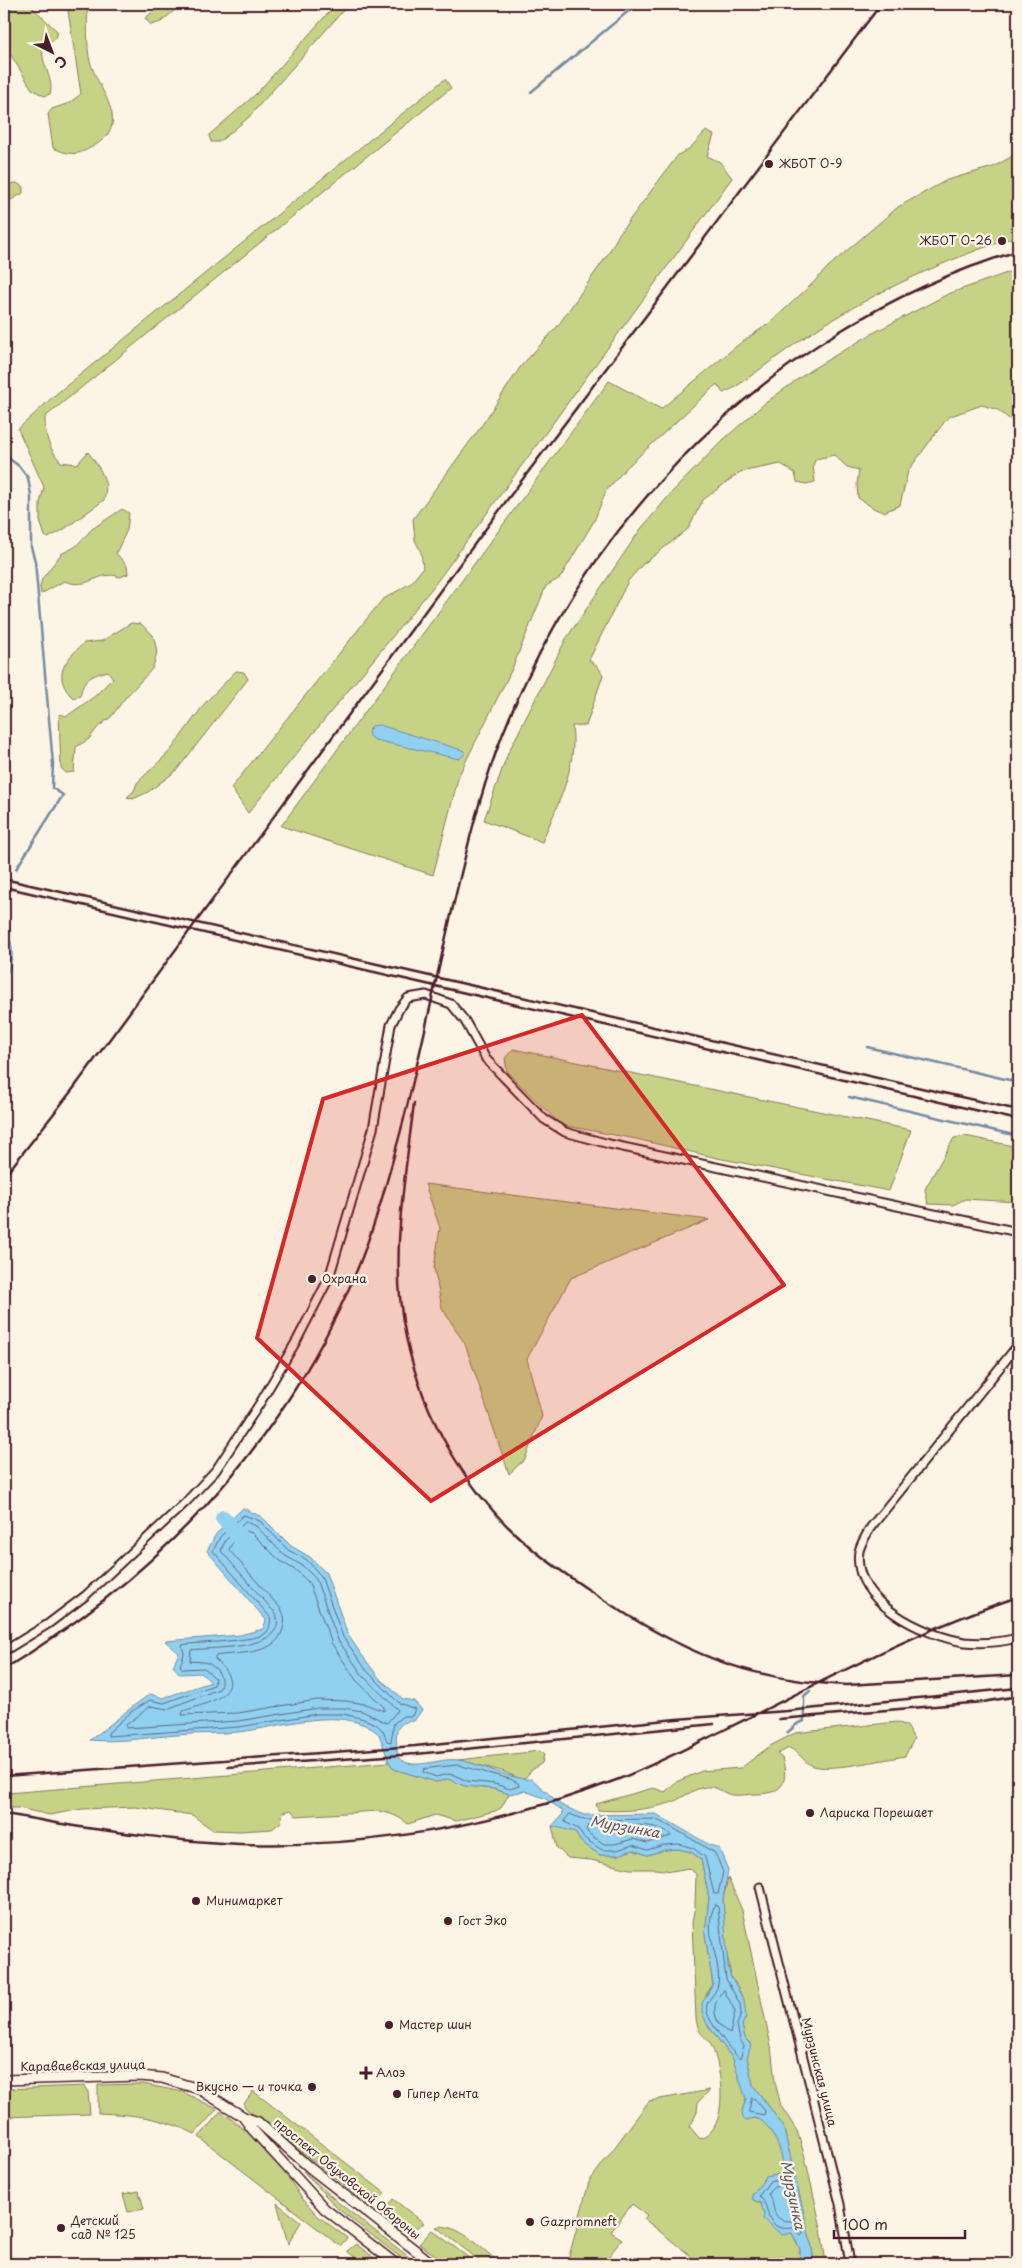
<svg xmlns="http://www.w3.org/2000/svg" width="1022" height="2268" font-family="'Playpen Sans',sans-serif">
<rect width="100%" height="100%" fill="#fcf5e5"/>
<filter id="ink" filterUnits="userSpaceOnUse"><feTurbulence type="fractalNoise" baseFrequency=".02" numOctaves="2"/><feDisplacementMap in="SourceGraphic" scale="10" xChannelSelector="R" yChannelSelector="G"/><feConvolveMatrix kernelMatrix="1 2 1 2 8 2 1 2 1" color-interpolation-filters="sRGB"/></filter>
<g filter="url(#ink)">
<path fill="#c6d387" stroke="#887959" d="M 4,4 L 29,4 L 58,32 L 56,38 C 53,41 46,44 44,48 C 38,59 55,79 50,94 L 44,96 L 32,89 L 4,44 Z
M 67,4 L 87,4 C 88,19 86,47 90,61 C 98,92 135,124 92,147 C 76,156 70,155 53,148 L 48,114 L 52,109 L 69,103 L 81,94 Z
M 163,4 L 182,4 L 161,22 L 151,25 L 145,18 Z
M 336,4 L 349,4 L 248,118 L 219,142 L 211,142 L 209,135 L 256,94 Z
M 445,79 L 451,88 L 45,417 C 45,437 48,447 61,462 L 77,464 L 88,452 C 99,467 110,481 104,500 L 63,530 L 48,538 L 45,536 L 40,521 L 40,503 L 44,487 L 18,429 L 55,395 Z
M 706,131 L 714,135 L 707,156 L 720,162 L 732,178 L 433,587 L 248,813 L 231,788 L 382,600 L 411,583 L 423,568 L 421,552 L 415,540 L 413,519 L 480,428 L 521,366 L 557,327 L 608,254 L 619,234 L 678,155 L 690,148 Z
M 1018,153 L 1018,236 C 946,259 872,293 808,335 C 783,352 758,371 734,388 L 723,393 L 717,384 L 626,468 L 606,491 L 594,521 L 560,578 L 546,586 L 512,669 L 459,775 L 433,875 L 281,826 L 609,381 L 661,409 L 739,344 L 771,322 L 811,285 L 829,266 L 898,207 L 947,180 L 993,167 Z
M 17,183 L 23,187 L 23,193 L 4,204 L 4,184 Z
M 1018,269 L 1018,426 L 998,410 L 982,405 L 948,417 L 908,471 L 900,505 L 884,512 L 875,509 L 858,498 L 857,484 L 859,470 L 847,467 L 834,455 L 816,459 L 813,465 L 815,482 L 806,484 L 797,482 L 795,473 L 781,464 L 740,472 L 703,500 L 688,529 L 642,565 L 628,581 L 589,660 L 598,667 L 603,675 L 586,726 L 572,726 C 578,767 557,805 542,842 L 484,820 L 508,753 L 566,639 L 640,530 L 673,491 L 724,439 L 764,404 L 809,371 L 873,333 L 948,294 Z
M 122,509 L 129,513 L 127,530 L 116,553 L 127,566 L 128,574 L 120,577 C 98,569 90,591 64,581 L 41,594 L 40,587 L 42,579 L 61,554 L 75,547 L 92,529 Z
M 131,623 L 141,624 L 153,635 L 157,651 L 155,660 L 152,669 L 125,698 L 111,717 L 98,727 L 89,739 L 76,747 L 74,772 L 66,773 L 61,768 L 59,714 L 67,716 L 95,696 L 113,678 L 108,671 C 92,675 83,679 80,696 L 73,698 C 51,676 65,660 84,643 L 102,641 Z
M 236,671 L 244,672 L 248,679 L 176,771 L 148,792 L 133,799 L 127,797 L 134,791 L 137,783 L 171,750 L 205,703 Z
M 513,1049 L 911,1130 L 889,1191 L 717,1158 L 636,1139 L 561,1125 L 507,1072 L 505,1058 Z
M 965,1136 L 1018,1147 L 1018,1202 L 965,1199 L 953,1205 L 928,1204 L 925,1189 L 954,1138 Z
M 425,1184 L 709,1220 L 571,1278 L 527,1359 L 542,1416 L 525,1459 L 509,1474 L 465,1344 L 442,1308 L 434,1268 L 440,1228 Z
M 897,1722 L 907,1726 L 914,1739 L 905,1756 C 886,1759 825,1773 811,1765 C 802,1760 799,1752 789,1748 L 777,1754 L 782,1758 C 789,1782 783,1794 756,1794 C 748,1794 741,1796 733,1795 C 723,1795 717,1783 701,1788 C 690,1791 681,1799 670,1803 C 647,1810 622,1812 598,1810 L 596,1804 L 653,1788 L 665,1792 L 676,1782 L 702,1771 L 741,1768 L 770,1746 L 795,1733 Z
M 540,1751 L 544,1755 L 542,1763 L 532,1770 L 523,1780 L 502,1771 L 458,1760 Z
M 389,1762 L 394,1769 L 436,1782 L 448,1779 L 465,1786 L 494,1789 L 509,1794 L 501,1808 L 495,1811 L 456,1821 L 435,1815 L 408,1824 C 398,1816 391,1813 378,1811 L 296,1816 L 291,1810 L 283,1812 L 281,1822 L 272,1829 L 240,1831 L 213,1830 L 192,1815 L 136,1807 L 82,1809 L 50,1815 L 18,1808 L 4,1808 L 4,1796 L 7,1793 Z
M 552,1826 L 564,1828 L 575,1832 L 580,1841 L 600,1855 L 618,1855 L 633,1850 L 647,1855 L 665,1850 L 678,1849 L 691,1852 L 701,1859 L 709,1898 L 705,1934 L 713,1985 L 706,1994 L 707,2024 L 733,2059 L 746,2099 L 742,2111 L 748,2121 L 753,2118 C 758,2119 763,2120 767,2125 C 774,2132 788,2164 781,2172 C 777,2176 771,2176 766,2177 L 752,2195 L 753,2200 L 761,2203 C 764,2215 779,2232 792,2233 L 800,2249 L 800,2264 L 701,2264 L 644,2219 L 647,2215 L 632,2204 L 611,2232 L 622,2239 L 603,2264 L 567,2264 L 589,2182 L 649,2101 L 710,2090 L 698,2102 L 697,2112 L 690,2127 L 700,2139 C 730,2129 722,2070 712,2047 C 706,2034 698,2037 696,2018 L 692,1922 L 695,1906 L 696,1874 L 689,1868 L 672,1871 L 656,1869 L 630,1869 L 591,1860 L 568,1858 L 557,1848 Z
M 728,1878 L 742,1910 L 771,2046 L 775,2082 L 781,2106 L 797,2131 L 805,2157 L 821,2228 L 826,2264 L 814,2264 L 812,2248 L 783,2126 L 753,2085 L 747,2058 L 750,2043 L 745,2038 L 742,2025 L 744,2001 L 735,1983 L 731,1978 L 725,1941 L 723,1899 Z
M 143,2084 L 183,2092 L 217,2109 L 195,2134 C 160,2117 137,2115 98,2113 L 98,2085 Z
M 84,2086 L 88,2092 L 90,2114 L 4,2117 L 4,2089 Z
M 253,2091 L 385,2193 L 373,2208 L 244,2107 L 244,2104 Z
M 221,2111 L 256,2139 L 277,2161 L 301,2197 L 318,2216 L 347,2238 L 340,2246 L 199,2137 Z
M 303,2171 L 340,2204 L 418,2264 L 409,2264 L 337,2208 Z
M 139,2191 L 144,2209 L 128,2212 L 123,2194 Z
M 393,2199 L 424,2223 L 414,2229 L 402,2230 L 381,2214 Z
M 277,2203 L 301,2222 L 288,2244 Z
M 440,2226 C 463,2227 483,2250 501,2264 L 484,2264 L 436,2227 Z
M 432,2230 L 477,2264 L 448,2264 L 419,2244 Z
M 356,2244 L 382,2264 L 363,2264 L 347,2251 Z"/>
<path fill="#90d1f2" stroke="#748aa2" d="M 379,725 L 459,749 L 464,751 L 465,754 L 459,759 L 375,740 L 369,736 L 368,732 L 372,726 Z
M 4,932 C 18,943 12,966 4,980 Z
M 243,1508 L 262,1517 L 291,1546 L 310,1557 L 326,1573 L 348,1635 L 361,1654 L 380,1679 L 403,1699 L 414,1701 L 422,1710 L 414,1721 C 390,1721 397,1741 398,1758 C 416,1772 438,1757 458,1760 C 479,1763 514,1781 532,1779 L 561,1805 L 584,1815 L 656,1814 L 708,1844 L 719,1848 L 728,1870 L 723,1899 L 728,1966 L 731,1978 L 735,1983 L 744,2001 L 746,2017 L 742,2025 L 745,2038 L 751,2045 L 747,2058 L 753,2085 L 783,2126 L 812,2248 L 814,2264 L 800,2264 L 800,2249 L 792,2233 L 782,2235 L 763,2219 L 764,2214 L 761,2203 L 753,2200 L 752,2195 L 766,2177 C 771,2176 777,2176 781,2172 C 789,2162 769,2116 753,2118 C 751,2118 749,2120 746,2121 L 743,2118 L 742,2111 L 746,2099 L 733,2059 L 707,2024 L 702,2013 L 702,2003 L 713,1984 L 705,1934 L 709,1898 L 701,1859 L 691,1852 L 678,1849 L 665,1850 L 647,1855 L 633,1850 L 618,1855 L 600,1855 L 580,1841 L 575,1832 L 552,1826 L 563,1814 L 562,1810 L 544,1798 L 525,1791 L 509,1794 L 494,1789 L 465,1786 L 448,1779 L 436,1782 L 394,1769 L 389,1762 L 379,1734 C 343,1703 280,1728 238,1732 C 218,1734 198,1733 177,1735 C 148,1737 120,1743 90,1740 C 111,1725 129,1708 150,1694 L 163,1698 L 211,1682 L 201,1673 L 180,1674 L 173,1666 L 179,1653 L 165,1641 L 240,1635 L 263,1629 L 266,1620 L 207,1551 L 216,1534 Z"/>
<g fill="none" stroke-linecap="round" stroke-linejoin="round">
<path stroke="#66667b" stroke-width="1" d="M 244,1515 L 260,1521 L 288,1550 L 307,1560 L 321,1576 L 343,1637 L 367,1671 L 399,1703 L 415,1709 L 412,1716 L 403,1716 L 394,1723 L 391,1742 L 387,1741 L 383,1731 L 376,1724 L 361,1718 L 343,1714 L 317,1714 L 239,1727 L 108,1736 L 108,1733 L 131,1712 L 150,1700 L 164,1703 L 214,1685 L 215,1678 L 204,1668 L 183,1669 L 180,1666 L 184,1654 L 182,1645 C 197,1642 259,1642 267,1632 C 270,1628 271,1621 270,1617 L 213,1551 L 220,1537 Z
M 246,1522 L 256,1526 L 284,1555 L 303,1566 L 316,1579 L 338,1640 L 363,1676 L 398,1710 L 387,1723 L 362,1711 L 343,1708 L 318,1708 L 238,1721 L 126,1728 L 126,1725 L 151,1706 L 167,1709 L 219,1689 C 226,1678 215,1663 202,1662 C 198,1661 194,1662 190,1661 L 191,1650 C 211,1647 289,1651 276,1614 L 221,1551 L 225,1541 Z
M 246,1531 L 252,1533 L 279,1560 L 298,1572 L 309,1583 L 332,1644 L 356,1680 L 384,1707 L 384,1711 L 365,1704 L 346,1701 L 317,1700 L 238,1713 L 182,1715 L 183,1711 C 211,1702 252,1693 215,1659 L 215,1656 C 237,1652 273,1656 282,1632 C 285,1623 286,1617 281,1609 L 229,1550 L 231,1545 Z
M 458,1765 L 510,1779 L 518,1783 L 519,1786 L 510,1789 L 495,1784 L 467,1781 L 454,1775 L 447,1774 L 436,1777 L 423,1772 L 424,1769 Z
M 570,1814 L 584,1820 L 655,1819 L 673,1828 L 715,1853 L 723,1872 L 718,1894 L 714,1894 L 705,1857 L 693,1848 L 679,1844 L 664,1845 L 647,1850 L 633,1845 L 617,1850 L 602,1850 L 584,1838 L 578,1829 L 565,1822 L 565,1820 Z
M 603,1825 C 621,1827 661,1820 671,1836 L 647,1843 L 633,1839 L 615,1844 L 604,1844 L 589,1834 L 586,1829 L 588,1826 Z
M 715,1905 L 718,1907 L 726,1979 L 740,2004 L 741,2014 L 737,2025 L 740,2040 L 744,2046 L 740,2059 C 733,2054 709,2022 707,2012 C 704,2000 716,1995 718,1985 C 722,1959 701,1931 715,1905 Z
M 724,1990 L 735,2011 L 730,2034 C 713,2023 709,2004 724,1990 Z
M 752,2098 L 755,2099 L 765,2111 L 764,2115 L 749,2112 Z
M 787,2174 L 790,2175 L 803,2233 L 801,2235 L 794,2228 C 790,2228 785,2229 782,2228 C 765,2225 770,2204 759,2196 L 769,2182 L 779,2180 Z
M 783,2185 L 786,2186 L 794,2219 L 792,2221 C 769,2221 778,2209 768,2194 L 772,2188 Z"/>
<path stroke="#748aa2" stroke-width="2.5" d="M 531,92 L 637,4
M 4,455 L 19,466 L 28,478 L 31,495 L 31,547 L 35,561 L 53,764 L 52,788 L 63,795 L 16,869
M 867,1047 L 1018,1082
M 849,1097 L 1018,1136
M 787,1733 L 797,1724 L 804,1721 L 804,1696 L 810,1691"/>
<path stroke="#90d1f2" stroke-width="16" d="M 223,1518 L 241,1539"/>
<defs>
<path id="minor" d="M 1018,1345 L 871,1527 C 866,1535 861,1543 859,1551 C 851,1602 925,1636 965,1642 C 983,1644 1001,1642 1018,1638
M 4,1651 L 48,1624 L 85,1596 L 186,1502 L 216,1470 L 260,1403 L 297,1340 L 329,1278 L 373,1129 L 391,1025 L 399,1009 L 408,998 L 426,995 L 451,1004 L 465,1021 L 486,1059 L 544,1119 L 565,1132 L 609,1144 L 1018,1232
M 760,1887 L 840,2204 L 850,2264"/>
<path id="tertiary" d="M 4,2080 L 140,2076 L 162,2078 L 199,2089 L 244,2117 L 258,2122 L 310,2168 L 433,2264
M 244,2118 L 252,2129 L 325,2209 L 396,2264"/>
</defs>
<use href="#minor" stroke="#4a1f2b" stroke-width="11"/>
<use href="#tertiary" stroke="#4a1f2b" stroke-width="12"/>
<use href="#minor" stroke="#fcf5e5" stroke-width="7"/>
<use href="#tertiary" stroke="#fcf5e5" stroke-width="9"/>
<path stroke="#4a1f2b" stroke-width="2.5" d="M 4,879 L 1018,1110
M 4,887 L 1018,1120
M 414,1103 C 405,1180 389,1260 406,1337 C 423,1417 467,1494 530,1547 C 551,1565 574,1580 598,1596 C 679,1651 747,1681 847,1685 L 1018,1675
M 4,1177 L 73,1089 L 507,500 L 881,4
M 4,1669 C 152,1580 274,1453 346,1295 C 371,1242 386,1186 401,1130 C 429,1023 448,914 478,808 C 550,550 760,328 1018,251
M 779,1719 L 983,1702 L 1018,1696
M 228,1767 L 416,1754 L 714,1724
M 4,1776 L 415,1746 L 676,1719 L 787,1711 L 1018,1688
M 4,1814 C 21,1816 39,1820 56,1823 C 95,1830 134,1834 173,1839 C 324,1856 478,1833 619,1779 C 656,1764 691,1746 726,1729 C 822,1682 917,1630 1018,1597"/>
</g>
</g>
<path fill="#d62828" fill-opacity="0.2" stroke="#d62828" stroke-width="4" stroke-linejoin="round" d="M 582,1015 L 784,1285 L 431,1501 L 257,1338 L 323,1099 Z"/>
<g fill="#4a1f2b" stroke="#fcf5e5" stroke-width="2">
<circle cx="769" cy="164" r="5"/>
<circle cx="1002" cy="241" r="5"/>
<circle cx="312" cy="1279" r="5"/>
<circle cx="810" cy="1813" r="5"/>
<circle cx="196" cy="1901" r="5"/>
<circle cx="448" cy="1921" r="5"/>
<circle cx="389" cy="2025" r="5"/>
<path d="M363.5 2065.5h5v5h5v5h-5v5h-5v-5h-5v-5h5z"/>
<circle cx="312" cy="2087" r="5"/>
<circle cx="397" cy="2094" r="5"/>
<circle cx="530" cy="2222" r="5"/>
<circle cx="61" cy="2228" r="5"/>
</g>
<g text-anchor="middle" stroke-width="4.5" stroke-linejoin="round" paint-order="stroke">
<g font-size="12" fill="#4a1f2b" stroke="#fcf5e5" text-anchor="start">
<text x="779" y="168">ЖБОТ О-9</text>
<text x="992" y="245" text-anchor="end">ЖБОТ О-26</text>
<text x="322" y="1283">Охрана</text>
<text x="820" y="1817">Лариска Порешает</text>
<text x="206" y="1905">Минимаркет</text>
<text x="458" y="1925">Гост Эко</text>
<text x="399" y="2029">Мастер шин</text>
<text x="376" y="2077">Алоэ</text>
<text x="302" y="2091" text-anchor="end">Вкусно — и точка</text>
<text x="407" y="2098">Гипер Лента</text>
<text x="71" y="2225">Детский<tspan x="71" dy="14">сад № 125</tspan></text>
<text x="540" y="2226">Gazpromneft</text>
</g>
<g font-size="12" fill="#4a1f2b" stroke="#fcf5e5">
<text transform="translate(83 2066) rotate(-1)" y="4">Караваевская улица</text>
<text transform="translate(819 2072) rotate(76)" y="4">Мурзинская улица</text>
<text transform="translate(347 2179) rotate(39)" y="4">проспект Обуховской Обороны</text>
</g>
<g font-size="14" font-style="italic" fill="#5f5467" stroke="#fcf5e5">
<text transform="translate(625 1827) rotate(10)" y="5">Мурзинка</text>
<text transform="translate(793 2195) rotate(78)" y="5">Мурзинка</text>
</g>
</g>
<rect width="1022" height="2268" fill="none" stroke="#fcf5e5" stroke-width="20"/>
<rect x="10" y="10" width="1002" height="2248" fill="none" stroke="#4a1f2b" stroke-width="2" filter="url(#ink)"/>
<g transform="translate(52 52) rotate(138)" stroke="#fcf5e5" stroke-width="4" paint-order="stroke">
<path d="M0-4L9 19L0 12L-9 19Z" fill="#4a1f2b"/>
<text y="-8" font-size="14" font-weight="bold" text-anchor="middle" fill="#4a1f2b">С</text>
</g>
<path d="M834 2230v8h131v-8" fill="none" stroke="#4a1f2b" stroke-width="2.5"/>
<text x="842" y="2230" font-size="15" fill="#4a1f2b" stroke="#fcf5e5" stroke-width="4" paint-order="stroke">100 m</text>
</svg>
